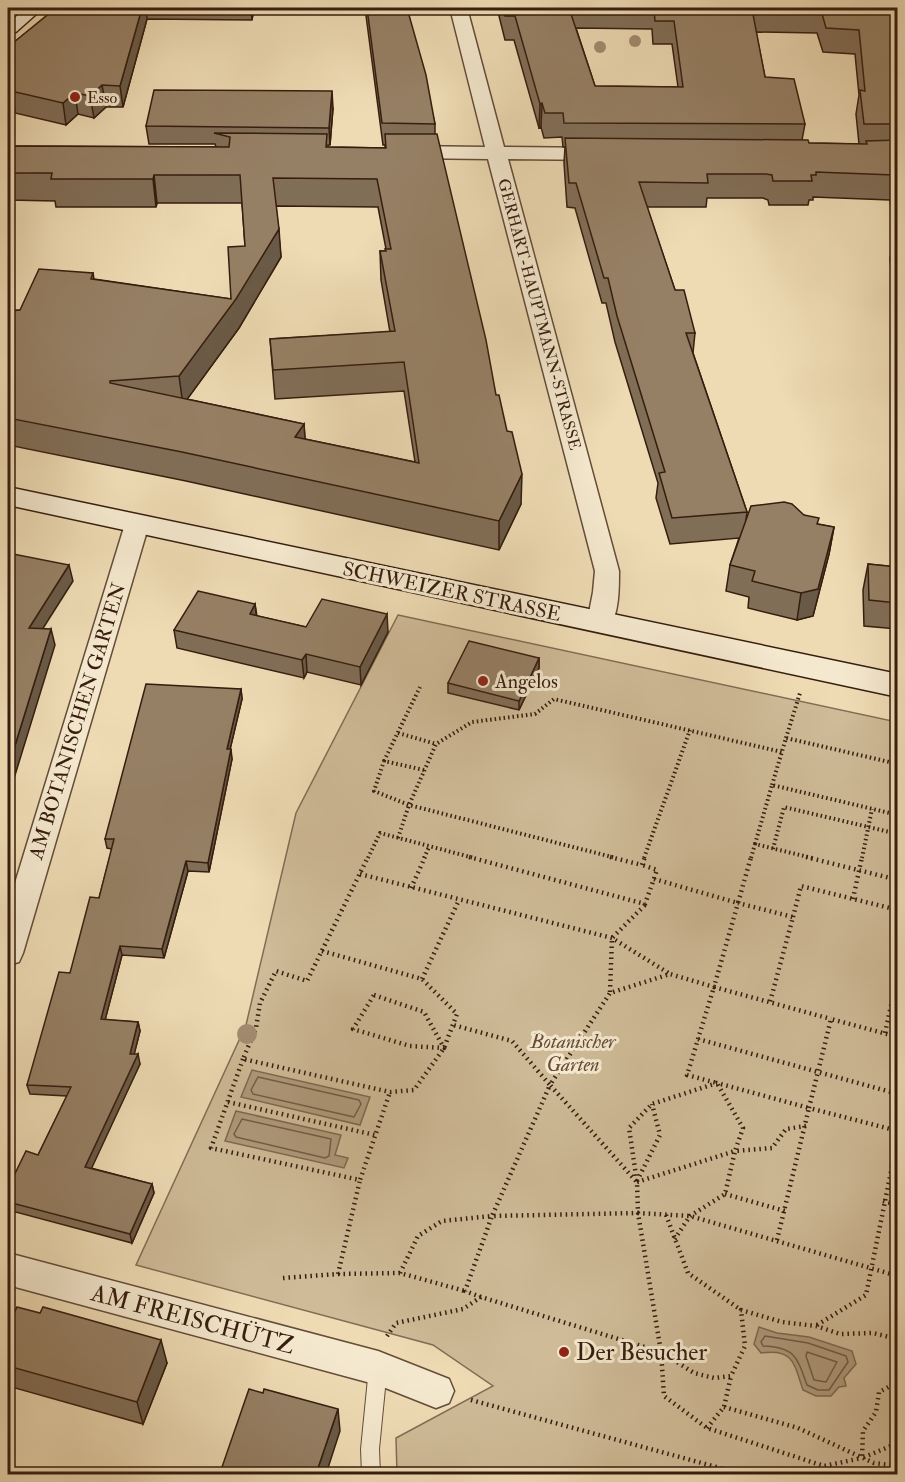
<svg xmlns="http://www.w3.org/2000/svg" width="905" height="1482" font-family="'IM FELL Double Pica',serif">
<rect width="100%" height="100%" fill="#eedbb4"/>
<filter id="stains"><feTurbulence type="fractalNoise" baseFrequency=".00333" numOctaves="4"/><feColorMatrix values="0 0 0 0 .2 0 0 0 0 .09 0 0 0 0 .02 0 0 0 .5 -.17"/></filter>
<radialGradient id="worn" r=".72"><stop offset=".6" stop-color="#630" stop-opacity="0"/><stop offset="1" stop-color="#630" stop-opacity=".3"/></radialGradient>
<path fill="#cfbb98" stroke="#826c54" stroke-width="1.5" d="M 398,615 L 897,722 L 897,1474 L 397,1474 L 396,1438 L 493,1386 L 433,1345 L 136,1265 L 246,1025 L 296,813 Z"/>
<path fill="#af9a7c" stroke="#7f6850" stroke-width="1.5" d="M 252,1070 L 370,1097 L 360,1125 L 241,1097 Z
M 236,1111 L 341,1135 L 335,1155 L 348,1158 L 344,1168 L 225,1141 Z
M 759,1327 L 777,1333 L 809,1337 L 852,1351 L 856,1364 L 844,1378 L 846,1386 L 839,1387 L 831,1396 L 816,1396 L 803,1390 C 794,1364 794,1348 761,1353 L 754,1344 Z"/>
<g fill="none" stroke-linecap="round" stroke-linejoin="round">
<path stroke="#725c46" stroke-width="1.5" d="M 258,1077 L 359,1100 L 361,1104 L 354,1117 L 253,1094 L 251,1090 Z
M 242,1119 L 331,1139 L 329,1156 L 325,1158 L 236,1137 L 234,1134 Z
M 765,1336 L 808,1343 L 846,1356 L 848,1362 L 829,1390 L 818,1390 L 807,1385 C 797,1357 795,1347 763,1346 L 761,1342 Z
M 807,1352 L 837,1362 L 826,1382 L 814,1380 L 806,1356 Z"/>
<defs>
<path id="lane" d="M 378,1360 L 384,1362 L 387,1368 L 379,1449 L 380,1474 L 362,1474 L 361,1449 L 369,1368 L 372,1362 Z"/>
<path id="street" d="M 450,8 L 467,8 L 504,147 L 602,148 L 609,150 L 612,154 L 609,158 L 602,160 L 508,159 L 619,571 C 619,590 619,613 609,629 L 600,632 L 591,629 L 587,623 L 593,592 L 595,571 L 488,159 L 407,158 L 400,156 L 397,152 L 400,148 L 407,146 L 485,147 Z
M 137,516 L 146,518 L 149,524 L 23,953 L 19,962 L 8,965 L 8,906 L 125,524 L 128,518 Z
M 8,1253 L 378,1351 L 449,1379 L 454,1391 L 449,1403 L 436,1408 L 378,1385 L 8,1285 Z"/>
<path id="secondary" d="M 20,8 L 43,8 L 16,32 L 8,33 L 8,17 Z
M 8,487 L 898,674 L 898,697 L 8,505 Z"/>
</defs>
<use href="#lane" stroke="#644c38" stroke-width="2"/>
<use href="#street" stroke="#644c38" stroke-width="3"/>
<use href="#secondary" stroke="#361d0f" stroke-width="3"/>
<path stroke="#361d0f" stroke-width="4" stroke-dasharray="1.5 3" stroke-linecap="butt" d="M 398,733 L 436,744
M 786,738 L 800,693
M 384,761 L 420,687
M 424,770 L 384,761 L 374,791 L 409,805 L 616,858
M 772,785 L 786,738 L 898,764
M 398,838 L 409,805 L 436,744 L 472,722 L 535,714 L 554,699 L 782,752
M 755,844 L 772,785 L 898,815
M 773,849 L 784,807 L 898,834
M 368,858 L 380,833 L 474,858
M 424,858 L 429,847
M 644,858 L 690,730
M 751,858 L 755,844 L 812,858
M 862,858 L 872,809"/>
<path stroke="#361d0f" stroke-width="4.5" stroke-dasharray="1.5 4" stroke-linecap="butt" d="M 469,857 L 645,904 L 657,870 L 642,865
M 610,857 L 642,865 L 645,857
M 806,857 L 898,880
M 360,874 L 612,938 L 670,974
M 654,879 L 738,903 L 751,857
M 411,888 L 425,857
M 853,899 L 862,857
M 793,917 L 801,886 L 898,910
M 322,951 L 422,979 L 457,1014 L 444,1048 L 414,1090 L 390,1092 L 243,1059 L 256,1028 L 260,1003 L 276,971 L 307,981 L 368,857
M 422,979 L 459,900
M 610,992 L 612,938 L 645,905
M 374,995 L 424,1012 L 444,1048 L 410,1046 L 353,1029 Z
M 885,1033 L 898,974
M 898,1037 L 831,1019 L 809,1108 L 898,1131
M 698,1039 L 898,1094
M 243,1059 L 211,1148 L 360,1180 L 390,1092
M 228,1102 L 375,1135
M 806,1126 L 786,1129 L 772,1148 L 735,1151 L 743,1128 L 717,1083 L 687,1075 L 714,987 L 831,1019
M 636,1181 L 550,1085 L 610,993 L 670,974 L 714,987 L 738,903 L 793,917 L 770,1002
M 637,1181 L 660,1135 L 652,1104
M 637,1182 L 735,1151 L 725,1194 L 690,1216 L 674,1240
M 725,1194 L 785,1211
M 883,1201 L 898,1205
M 666,1215 L 688,1273 L 741,1310
M 777,1240 L 809,1108 L 717,1083 L 652,1104 L 629,1128 L 637,1182 L 638,1213 L 690,1216 L 898,1276
M 400,1273 L 418,1236 L 442,1221 L 492,1216 L 550,1085 L 512,1041 L 453,1025
M 338,1274 L 400,1273 L 465,1291
M 283,1278 L 338,1274 L 360,1180
M 481,1297 L 465,1291 L 492,1216 L 638,1213 L 661,1352 L 664,1396 L 707,1428 L 824,1466 L 862,1458
M 817,1325 L 866,1295 L 898,1137
M 387,1336 L 396,1323 L 463,1309 L 481,1297 L 661,1352 L 694,1373 L 714,1378 L 731,1376 L 745,1346 L 741,1310 L 782,1322 L 816,1326 L 840,1334 L 873,1333 L 893,1338 L 898,1347
M 898,1382 L 879,1392 L 876,1412 L 863,1431 L 862,1458 L 898,1443
M 471,1400 L 742,1474
M 724,1407 L 798,1428 L 874,1463 L 898,1466
M 707,1428 L 724,1407 L 731,1376"/>
<use href="#lane" fill="#f4e8ce" fill-rule="evenodd"/>
<use href="#street" fill="#f4e8ce" fill-rule="evenodd"/>
<use href="#secondary" fill="#f4e8ce" fill-rule="evenodd"/>
<path stroke="#361d0f" stroke-width="1.5" d="M 8,22 L 26,8"/>
</g>
<g fill="#a28c70">
<circle cx="635" cy="41" r="6"/>
<circle cx="600" cy="47" r="6"/>
<circle cx="247" cy="1034" r="10"/>
</g>
<path fill="#816e57" stroke="#361d0f" stroke-width="1.5" fill-rule="evenodd" d="M 56,8 L 254,8 L 252,20 L 147,19 L 123,107 L 106,107 L 94,118 L 78,114 L 66,125 L 15,113 L 15,111 L 13,112 L 8,111 L 8,41 L 13,43 Z
M 365,8 L 407,8 L 435,124 L 435,134 L 521,504 L 499,550 L 186,481 L 8,445 L 8,311 L 20,310 L 93,273 L 94,279 L 231,299 L 245,246 L 242,203 L 157,203 L 156,207 L 56,207 L 55,201 L 8,200 L 8,146 L 216,147 L 215,144 L 149,144 L 146,126 L 333,108 L 330,145 L 328,145 L 328,147 L 385,148 L 385,145 L 383,145 ZM 276,206 L 378,207 L 386,249 L 385,251 L 380,251 L 381,280 L 390,332 L 270,339 L 275,399 L 404,391 L 415,462 L 305,439 L 304,424 L 187,399 L 239,328 L 281,257 Z
M 498,8 L 897,8 L 897,365 L 891,307 L 893,293 L 890,258 L 894,239 L 890,200 L 813,197 L 813,200 L 809,200 L 808,205 L 769,205 L 768,200 L 763,198 L 707,198 L 706,207 L 647,207 L 675,290 L 695,333 L 693,353 L 747,512 L 746,520 L 804,515 L 818,524 L 834,527 L 829,554 L 813,616 L 797,620 L 748,608 L 749,597 L 726,591 L 730,565 L 739,538 L 670,544 L 656,498 L 658,483 L 615,342 L 606,303 L 602,303 L 575,208 L 567,207 L 564,163 L 565,147 L 563,147 L 562,137 L 544,138 L 541,127 L 539,128 L 514,40 L 505,40 L 498,12 ZM 576,28 L 652,29 L 653,44 L 672,44 L 678,87 L 595,86 ZM 756,32 L 817,33 L 823,52 L 855,54 L 859,95 L 856,114 L 859,144 L 809,143 L 802,140 L 805,124 L 765,77 Z
M 868,564 L 897,567 L 897,629 L 864,626 L 863,590 Z
M 255,604 L 257,616 L 306,627 L 388,632 L 361,685 L 307,672 L 304,678 L 177,648 L 174,630 Z
M 539,658 L 539,668 L 519,710 L 448,693 L 448,683 Z
M 241,689 L 242,699 L 230,749 L 232,759 L 209,872 L 188,871 L 164,958 L 122,955 L 105,1020 L 138,1022 L 140,1031 L 134,1054 L 140,1064 L 91,1168 L 152,1184 L 154,1193 L 132,1243 L 8,1210 L 8,1188 L 38,1155 L 67,1096 L 30,1094 L 27,1085 L 99,898 L 112,849 L 107,848 L 105,839 Z
M 8,1327 L 167,1363 L 143,1424 L 8,1386 Z"/>
<path fill="#695a47" stroke="#361d0f" stroke-width="1.5" d="M 142,8 L 146,8 L 147,19 L 123,107 L 120,86 Z
M 251,8 L 254,8 L 252,20 Z
M 102,85 L 106,107 L 94,118 L 90,96 Z
M 13,88 L 11,91 L 15,111 L 13,112 L 9,91 Z
M 332,91 L 333,108 L 330,145 L 329,128 Z
M 75,93 L 78,114 L 66,125 L 63,103 Z
M 542,103 L 541,127 L 539,128 L 540,104 Z
M 154,175 L 157,203 L 156,207 L 153,179 Z
M 279,229 L 281,257 L 239,328 L 183,405 L 179,376 Z
M 304,424 L 306,453 L 295,437 Z
M 522,474 L 521,504 L 499,550 L 499,521 Z
M 834,527 L 829,554 L 813,616 L 797,620 L 801,593 Z
M 69,565 L 73,581 L 33,644 L 29,628 Z
M 255,604 L 257,622 L 250,614 Z
M 387,614 L 388,632 L 361,685 L 360,667 Z
M 51,629 L 55,645 L 8,798 L 8,768 Z
M 306,654 L 307,672 L 304,678 L 302,660 Z
M 539,658 L 539,668 L 519,710 L 519,701 Z
M 241,689 L 242,699 L 228,758 L 227,749 Z
M 231,749 L 232,759 L 209,872 L 208,863 Z
M 186,861 L 188,871 L 164,958 L 162,949 Z
M 120,946 L 122,955 L 103,1028 L 101,1019 Z
M 138,1022 L 140,1031 L 132,1063 L 130,1054 Z
M 138,1054 L 140,1064 L 88,1176 L 85,1167 Z
M 152,1184 L 154,1193 L 132,1243 L 130,1234 Z
M 161,1340 L 167,1363 L 143,1424 L 137,1402 Z
M 338,1409 L 340,1431 L 326,1474 L 316,1474 Z"/>
<path fill="#968065" stroke="#361d0f" stroke-width="1.5" fill-rule="evenodd" d="M 56,8 L 142,8 L 120,86 L 102,85 L 90,96 L 75,93 L 63,103 L 11,91 L 13,88 L 9,91 L 8,90 L 8,41 L 13,43 Z
M 367,8 L 407,8 L 426,75 L 435,124 L 382,123 Z
M 503,8 L 569,8 L 595,86 L 683,87 L 674,21 L 655,21 L 654,8 L 897,8 L 897,124 L 864,124 L 860,90 L 865,91 L 859,30 L 826,28 L 821,10 L 752,9 L 765,77 L 794,79 L 805,124 L 564,123 L 563,113 L 545,113 L 542,103 L 540,104 L 515,16 L 505,16 Z
M 154,90 L 332,91 L 329,128 L 146,126 Z
M 214,133 L 327,134 L 326,147 L 386,148 L 385,134 L 437,134 L 486,340 L 496,395 L 499,395 L 507,431 L 512,432 L 522,474 L 499,521 L 182,452 L 8,418 L 8,311 L 20,310 L 39,269 L 93,273 L 91,279 L 231,299 L 228,247 L 245,246 L 240,175 L 154,175 L 153,179 L 51,179 L 52,173 L 8,173 L 8,146 L 229,147 L 230,137 ZM 273,178 L 377,179 L 391,249 L 385,249 L 386,251 L 380,251 L 395,331 L 270,339 L 273,370 L 404,362 L 419,463 L 295,437 L 304,424 L 110,383 L 110,381 L 179,376 L 236,299 L 279,229 Z
M 565,138 L 808,140 L 809,143 L 867,144 L 866,141 L 897,140 L 897,205 L 894,175 L 816,172 L 816,175 L 811,175 L 812,181 L 773,181 L 772,175 L 766,174 L 707,174 L 708,183 L 639,182 L 675,290 L 684,290 L 695,333 L 686,333 L 747,512 L 672,518 L 659,473 L 665,472 L 617,316 L 608,278 L 604,278 L 576,183 L 569,183 Z
M 895,233 L 897,234 L 897,260 Z
M 896,282 L 897,282 L 897,297 Z
M 784,502 L 792,504 L 804,515 L 819,518 L 817,524 L 834,527 L 818,589 L 801,593 L 752,581 L 755,571 L 730,565 L 751,506 Z
M 8,553 L 69,565 L 29,628 L 51,629 L 8,768 Z
M 868,564 L 897,567 L 897,603 L 869,600 Z
M 198,591 L 255,604 L 250,614 L 306,627 L 322,599 L 387,614 L 360,667 L 306,654 L 302,660 L 174,630 Z
M 469,641 L 539,658 L 519,701 L 448,683 Z
M 146,684 L 241,689 L 227,749 L 231,749 L 208,863 L 186,861 L 162,949 L 120,946 L 101,1019 L 138,1022 L 130,1054 L 138,1054 L 85,1167 L 152,1184 L 130,1234 L 8,1202 L 8,1188 L 26,1151 L 38,1155 L 71,1087 L 27,1085 L 59,972 L 70,973 L 90,897 L 99,898 L 114,839 L 105,839 Z
M 17,1307 L 40,1313 L 43,1307 L 161,1340 L 137,1402 L 8,1366 L 8,1327 Z
M 249,1389 L 263,1393 L 264,1389 L 338,1409 L 316,1474 L 214,1474 L 216,1468 L 221,1470 Z"/>
<g fill="#8f2418" stroke="#f4e8ce" stroke-width="2">
<circle cx="75" cy="97" r="6"/>
<circle cx="483" cy="681" r="6"/>
<circle cx="564" cy="1352" r="6"/>
</g>
<g text-anchor="middle" stroke-width="6" stroke-linejoin="round" paint-order="stroke">
<g font-size="16" fill="#361d0f" stroke="#f4e8ce" text-anchor="start">
<text x="87" y="103">Esso</text>
</g>
<g font-size="16" fill="#361d0f" stroke="#f4e8ce">
<text transform="translate(540 314) rotate(75)" y="6">GERHART-HAUPTMANN-STRASSE</text>
</g>
<g font-size="20" fill="#361d0f" stroke="#f4e8ce">
<text transform="translate(452 591) rotate(12)" y="7">SCHWEIZER STRASSE</text>
<text transform="translate(77 721) rotate(-73)" y="7">AM BOTANISCHEN GARTEN</text>
</g>
<g font-size="20" fill="#361d0f" stroke="#f4e8ce" text-anchor="start">
<text x="495" y="688">Angelos</text>
</g>
<g font-size="20" font-style="italic" fill="#644c38" stroke="#f4e8ce">
<text x="573" y="1048">Botanischer<tspan x="573" dy="23">Garten</tspan></text>
</g>
<g font-size="24" fill="#361d0f" stroke="#f4e8ce">
<text transform="translate(193 1319) rotate(15)" y="8">AM FREISCHÜTZ</text>
</g>
<g font-size="24" fill="#361d0f" stroke="#f4e8ce" text-anchor="start">
<text x="576" y="1360">Der Besucher</text>
</g>
</g>
<rect width="905" height="1482" fill="none" stroke="#eedbb4" stroke-width="30"/>
<rect x="9" y="9" width="887" height="1464" fill="none" stroke="#361d0f" stroke-width="3"/>
<rect x="15" y="15" width="875" height="1452" fill="none" stroke="#361d0f" stroke-width="1.5"/>
<rect width="100%" height="100%" filter="url(#stains)"/>
<rect width="100%" height="100%" fill="url(#worn)"/>
</svg>
